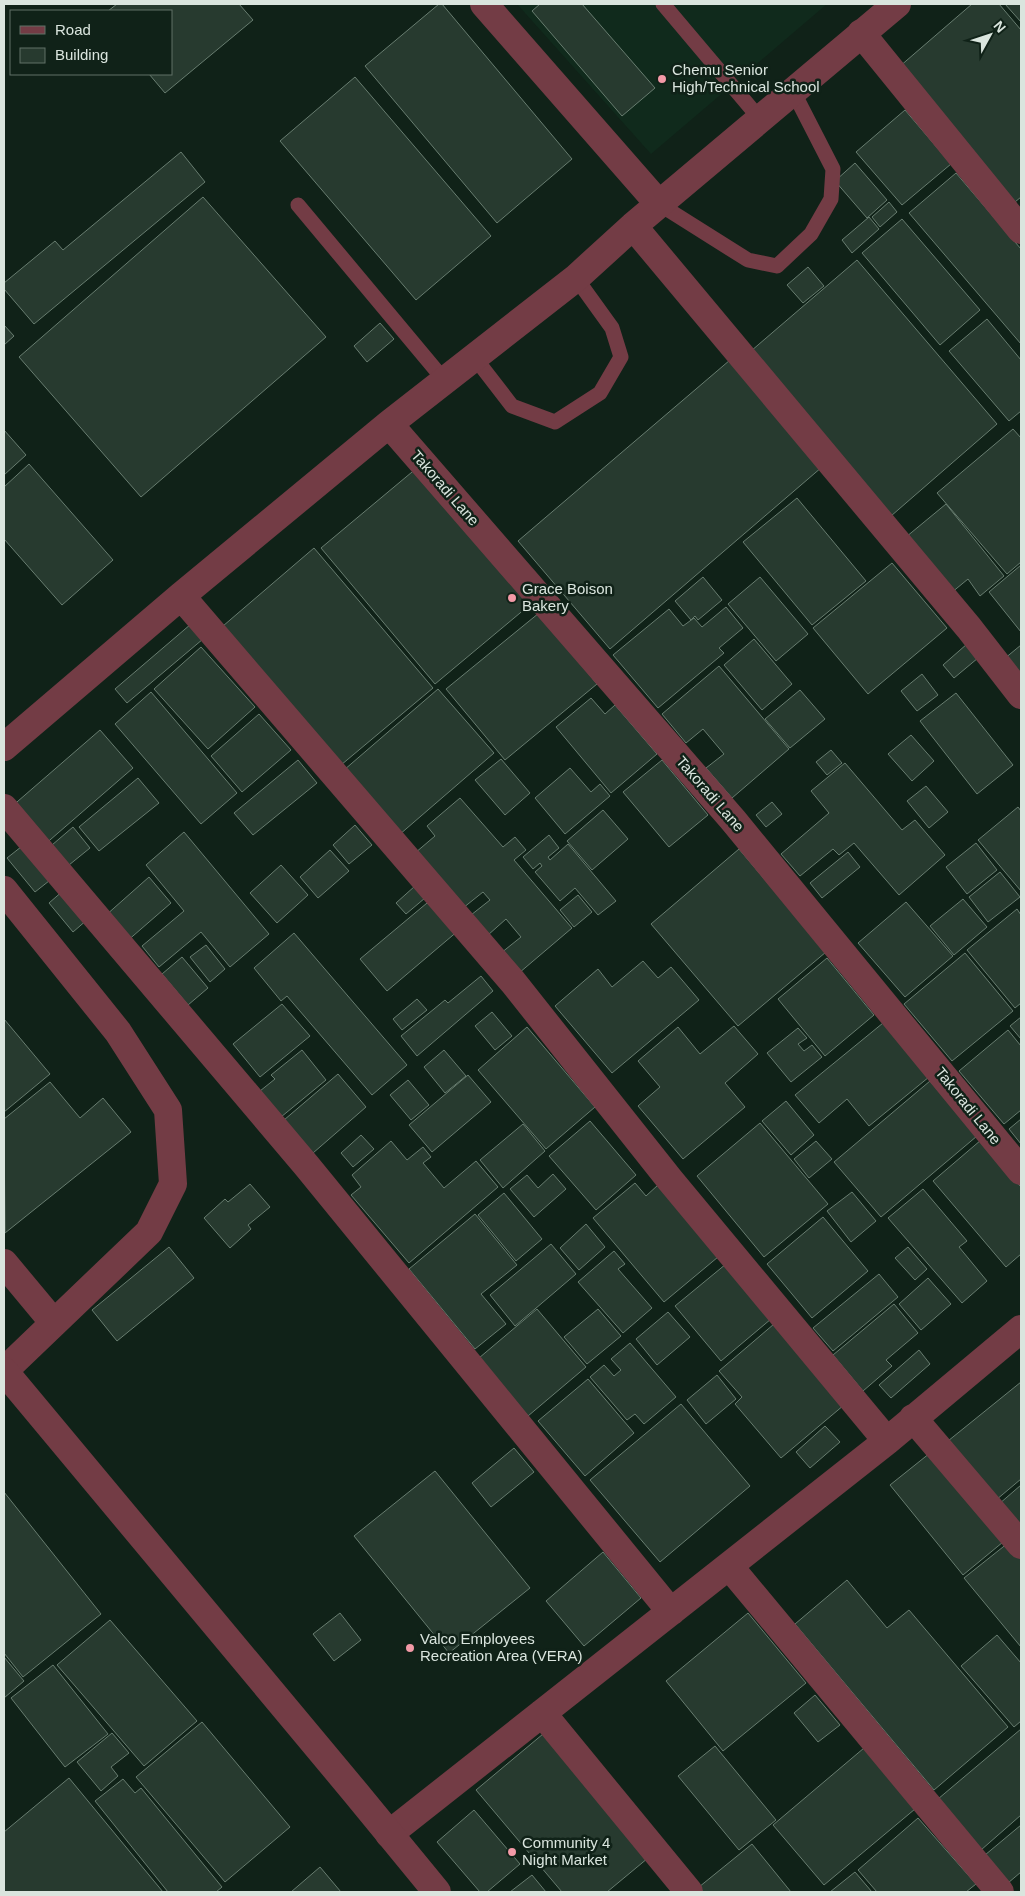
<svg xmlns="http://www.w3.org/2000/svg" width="1025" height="1896" font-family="Helvetica,sans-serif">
<rect width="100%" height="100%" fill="#102218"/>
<path fill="#102a1c" d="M 517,4 L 827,4 L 651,154 Z"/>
<path fill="#273a2f" stroke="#687d70" d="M 117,4 L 239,4 L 253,20 L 165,93 L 149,74 L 171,74 L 171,11 L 108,11 Z
M 439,4 L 442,4 L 572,159 L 497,223 L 365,66 Z
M 540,4 L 582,4 L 655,88 L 622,116 L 532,11 Z
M 972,4 L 999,4 L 1021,30 L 1021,197 L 1015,202 L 899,67 Z
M 1005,4 L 1021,4 L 1021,22 Z
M 355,77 L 491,236 L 416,300 L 280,141 Z
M 905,110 L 951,164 L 902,205 L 856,152 Z
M 181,152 L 205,182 L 34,324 L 4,289 L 4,283 L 55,241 L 63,250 Z
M 855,163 L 887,200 L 867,218 L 835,181 Z
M 956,173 L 1021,249 L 1021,344 L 909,213 Z
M 203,197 L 326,337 L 141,497 L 19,357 Z
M 889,202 L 897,212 L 880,227 L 872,217 Z
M 869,217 L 879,229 L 852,253 L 842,240 Z
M 902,219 L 980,310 L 940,345 L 862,253 Z
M 857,260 L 997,424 L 891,516 L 751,351 Z
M 808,267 L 824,286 L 803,303 L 787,285 Z
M 987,319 L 1021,360 L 1021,411 L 1009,421 L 949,351 Z
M 380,323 L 394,339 L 367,362 L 354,346 Z
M 4,325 L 14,336 L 4,345 Z
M 730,360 L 822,467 L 610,649 L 518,541 Z
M 1013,429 L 1021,438 L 1021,562 L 1007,574 L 937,493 Z
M 4,430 L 26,455 L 4,475 Z
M 29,464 L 113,560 L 62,605 L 4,539 L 4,487 Z
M 418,467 L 532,603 L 435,684 L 321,548 Z
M 797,498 L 866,581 L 812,625 L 743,542 Z
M 946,504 L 1004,576 L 980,596 L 968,579 L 951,593 L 906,537 Z
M 314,548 L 433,688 L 341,765 L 223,626 Z
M 892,563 L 947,628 L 868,694 L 813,628 Z
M 1021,565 L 1021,632 L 989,592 Z
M 703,577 L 722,600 L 698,620 L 695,616 L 691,620 L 675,601 Z
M 760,577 L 808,634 L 776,661 L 728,604 Z
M 726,607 L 743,628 L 719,648 L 724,653 L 658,708 L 613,655 L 669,609 L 683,626 L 694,618 L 702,627 Z
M 539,613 L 597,684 L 505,760 L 446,689 Z
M 191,624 L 203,639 L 127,703 L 115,689 Z
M 754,639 L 792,684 L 762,710 L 724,665 Z
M 967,644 L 978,658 L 954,678 L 943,665 Z
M 1021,645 L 1021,680 L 1004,659 Z
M 201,647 L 255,707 L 208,749 L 154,689 Z
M 719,666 L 789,749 L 732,798 L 706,768 L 724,754 L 703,729 L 686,743 L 662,714 Z
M 922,674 L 938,695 L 917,711 L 901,691 Z
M 438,689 L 494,753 L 399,835 L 344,770 Z
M 800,690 L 825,719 L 790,748 L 765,719 Z
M 151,692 L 237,793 L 201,824 L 115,724 Z
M 956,693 L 1013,765 L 977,794 L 920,721 Z
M 591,698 L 605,714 L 615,705 L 657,754 L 611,793 L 556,727 Z
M 259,714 L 291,750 L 242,792 L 211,756 Z
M 100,730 L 133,768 L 43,846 L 10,808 Z
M 911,735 L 934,761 L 912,781 L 888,754 Z
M 831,750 L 842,763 L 827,775 L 816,762 Z
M 501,759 L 530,793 L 505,815 L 475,780 Z
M 298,760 L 317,783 L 253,835 L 234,813 Z
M 662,760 L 708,815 L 669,847 L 623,792 Z
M 845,763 L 902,830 L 915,820 L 945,855 L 899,895 L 854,843 L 839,855 L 833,849 L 800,876 L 781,854 L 829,813 L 811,791 Z
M 570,768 L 591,792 L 600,784 L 610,796 L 565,834 L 535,798 Z
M 138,778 L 159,803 L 99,851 L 79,827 Z
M 926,786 L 948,812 L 929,828 L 907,801 Z
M 460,798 L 503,847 L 515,837 L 526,850 L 514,860 L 572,928 L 519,973 L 501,953 L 521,937 L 506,919 L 488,935 L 471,915 L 490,900 L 483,892 L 463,908 L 415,853 L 435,836 L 427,826 Z
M 772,802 L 782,814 L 766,827 L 756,815 Z
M 1018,807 L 1021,811 L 1021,891 L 978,840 Z
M 603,810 L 628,839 L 592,870 L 567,841 Z
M 355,825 L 372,845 L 349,864 L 333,845 Z
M 73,827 L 90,848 L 69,865 L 52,845 Z
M 184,832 L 269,934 L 230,967 L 201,932 L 159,967 L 142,946 L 184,911 L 146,865 Z
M 549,835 L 559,848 L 548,857 L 550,860 L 568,844 L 616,901 L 598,915 L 575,888 L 560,901 L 535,872 L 542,866 L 540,863 L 533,869 L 523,857 Z
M 26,843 L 54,877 L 35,892 L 7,858 Z
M 976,843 L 997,870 L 967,894 L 946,867 Z
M 739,849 L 826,952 L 738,1026 L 651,924 Z
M 330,850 L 349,871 L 318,898 L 300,877 Z
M 848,852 L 860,867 L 822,898 L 810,883 Z
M 281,865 L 308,895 L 277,923 L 250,893 Z
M 1000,872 L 1020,897 L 988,922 L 969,897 Z
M 149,877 L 171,903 L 126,942 L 105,916 Z
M 415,886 L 425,898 L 406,914 L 396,903 Z
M 64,890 L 88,919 L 73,932 L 49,903 Z
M 578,895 L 592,912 L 574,927 L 560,910 Z
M 963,899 L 987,927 L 954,955 L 930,926 Z
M 906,902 L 953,956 L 905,997 L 858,943 Z
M 427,903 L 459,930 L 387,991 L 360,959 Z
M 1017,909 L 1021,915 L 1021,1003 L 1015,1008 L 967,950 Z
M 294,933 L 407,1065 L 372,1095 L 287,996 L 281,1001 L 254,968 Z
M 206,945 L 225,969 L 210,982 L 190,957 Z
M 965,953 L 1013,1011 L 952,1061 L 904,1004 Z
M 182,957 L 208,988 L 188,1005 L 162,974 Z
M 827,958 L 874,1015 L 825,1056 L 778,999 Z
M 643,961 L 658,978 L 671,967 L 699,1000 L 612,1073 L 555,1006 L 598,969 L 612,987 Z
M 481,976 L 493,991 L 417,1056 L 401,1036 L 445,1000 L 448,1003 Z
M 417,999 L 427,1010 L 402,1030 L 393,1019 Z
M 282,1004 L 310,1036 L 260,1077 L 233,1044 Z
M 492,1012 L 512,1036 L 495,1050 L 475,1026 Z
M 1021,1017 L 1021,1039 L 1010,1026 Z
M 4,1019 L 50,1074 L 4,1112 Z
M 883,1023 L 929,1077 L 869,1126 L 847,1099 L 819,1123 L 795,1095 Z
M 734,1026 L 758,1054 L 725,1083 L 745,1107 L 683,1159 L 638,1106 L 660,1087 L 638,1061 L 678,1027 L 700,1054 Z
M 527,1027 L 595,1107 L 546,1149 L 478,1070 Z
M 798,1028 L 807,1038 L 798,1044 L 804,1051 L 812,1045 L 822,1057 L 791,1082 L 767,1053 Z
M 1008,1030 L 1021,1046 L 1021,1110 L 1004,1124 L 959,1071 Z
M 302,1050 L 326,1080 L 281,1117 L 260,1091 L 275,1079 L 271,1075 Z
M 444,1050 L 466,1076 L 445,1093 L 424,1067 Z
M 338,1074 L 366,1107 L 313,1153 L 284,1120 Z
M 468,1075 L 491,1102 L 432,1152 L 409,1125 Z
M 408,1080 L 429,1105 L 411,1120 L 390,1095 Z
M 930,1081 L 977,1136 L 881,1217 L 834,1162 Z
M 50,1082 L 80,1118 L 103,1098 L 131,1132 L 5,1233 L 4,1119 Z
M 786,1101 L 814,1135 L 791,1155 L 762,1121 Z
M 1021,1119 L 1021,1144 L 1009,1129 Z
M 590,1121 L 636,1175 L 596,1210 L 549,1156 Z
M 760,1123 L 828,1204 L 764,1257 L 697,1176 Z
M 523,1124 L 545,1151 L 503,1188 L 480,1160 Z
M 361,1135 L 374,1149 L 353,1167 L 341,1153 Z
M 981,1140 L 1021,1187 L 1021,1254 L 1006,1267 L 933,1181 Z
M 391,1141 L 407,1160 L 423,1147 L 431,1157 L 423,1163 L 444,1188 L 476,1161 L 498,1187 L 409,1263 L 351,1195 L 361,1187 L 352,1175 Z
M 816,1141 L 832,1159 L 809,1178 L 794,1159 Z
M 553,1174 L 566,1189 L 534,1217 L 510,1189 L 527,1175 L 538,1188 Z
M 635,1183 L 646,1196 L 658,1185 L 718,1257 L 664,1302 L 593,1218 Z
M 250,1184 L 270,1207 L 248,1225 L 251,1229 L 230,1248 L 204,1218 L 225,1199 L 228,1202 Z
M 923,1189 L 967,1241 L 959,1247 L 987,1281 L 962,1303 L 888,1218 Z
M 852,1192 L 876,1221 L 851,1242 L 827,1211 Z
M 504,1193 L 542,1239 L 516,1261 L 478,1215 Z
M 475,1214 L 517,1265 L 481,1294 L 506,1324 L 475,1349 L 409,1269 Z
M 823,1217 L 868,1271 L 812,1318 L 767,1264 Z
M 586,1224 L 605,1247 L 579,1270 L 560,1248 Z
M 551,1244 L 576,1274 L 515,1326 L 490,1295 Z
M 169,1247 L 194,1278 L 117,1341 L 92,1310 Z
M 908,1247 L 927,1269 L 915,1280 L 895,1258 Z
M 614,1251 L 625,1264 L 618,1269 L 652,1308 L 623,1333 L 578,1282 Z
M 726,1264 L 771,1319 L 721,1361 L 675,1306 Z
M 879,1274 L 898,1297 L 833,1351 L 813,1328 Z
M 928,1278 L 951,1304 L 921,1330 L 899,1304 Z
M 894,1304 L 918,1333 L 886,1360 L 892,1366 L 863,1391 L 833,1355 Z
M 537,1309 L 586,1367 L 528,1416 L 479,1358 Z
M 598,1309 L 621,1336 L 587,1364 L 564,1337 Z
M 668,1312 L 690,1337 L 657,1365 L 636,1339 Z
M 774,1324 L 844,1405 L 781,1458 L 735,1404 L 742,1397 L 719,1371 Z
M 630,1343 L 676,1397 L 644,1424 L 635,1414 L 627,1420 L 590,1377 L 604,1365 L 614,1376 L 621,1370 L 611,1359 Z
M 919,1350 L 930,1364 L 891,1398 L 879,1385 Z
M 717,1375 L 736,1399 L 706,1424 L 687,1400 Z
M 588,1379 L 634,1433 L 585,1476 L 538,1421 Z
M 1021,1382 L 1021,1479 L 996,1500 L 948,1441 Z
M 681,1404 L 750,1486 L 660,1562 L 590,1480 Z
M 825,1426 L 840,1442 L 810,1468 L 796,1452 Z
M 514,1448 L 534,1472 L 491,1507 L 472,1483 Z
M 930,1453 L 1003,1542 L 963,1575 L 890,1485 Z
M 435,1471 L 530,1588 L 449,1653 L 354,1536 Z
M 1021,1485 L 1021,1530 L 999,1504 Z
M 4,1492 L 101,1614 L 23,1677 L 4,1653 Z
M 1008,1543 L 1021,1559 L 1021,1647 L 964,1578 Z
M 603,1552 L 641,1598 L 584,1646 L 546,1601 Z
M 847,1580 L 887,1628 L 909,1610 L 1008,1727 L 934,1790 L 795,1624 Z
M 340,1613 L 361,1640 L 334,1661 L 313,1634 Z
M 748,1613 L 806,1683 L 723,1751 L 666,1681 Z
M 110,1620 L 197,1721 L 144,1766 L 57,1665 Z
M 997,1635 L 1021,1663 L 1021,1721 L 1014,1727 L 961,1666 Z
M 4,1657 L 24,1681 L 4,1698 Z
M 53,1665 L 108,1734 L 65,1767 L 11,1698 Z
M 815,1695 L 840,1725 L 818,1742 L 794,1713 Z
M 202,1722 L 290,1827 L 225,1882 L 136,1777 Z
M 1021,1729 L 1021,1815 L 981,1850 L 938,1799 Z
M 112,1733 L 129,1753 L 111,1767 L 118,1776 L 101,1791 L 77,1762 Z
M 543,1734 L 648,1858 L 607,1892 L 562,1892 L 476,1790 Z
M 715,1746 L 776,1820 L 739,1850 L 678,1776 Z
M 864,1748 L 915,1809 L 824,1885 L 773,1825 Z
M 69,1778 L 163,1892 L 4,1892 L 4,1832 Z
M 123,1779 L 135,1793 L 141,1788 L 222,1887 L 216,1892 L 168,1892 L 95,1801 Z
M 474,1810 L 520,1864 L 487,1892 L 480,1892 L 437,1842 Z
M 918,1818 L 976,1884 L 966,1892 L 877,1892 L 858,1870 Z
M 1021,1825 L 1021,1872 L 1008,1883 L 985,1855 Z
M 752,1844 L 791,1892 L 703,1892 L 699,1887 Z
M 320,1867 L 341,1892 L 291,1892 Z
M 855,1872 L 872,1892 L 830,1892 Z
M 532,1875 L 546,1892 L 510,1892 Z"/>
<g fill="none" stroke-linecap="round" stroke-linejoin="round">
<path stroke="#733c45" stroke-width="15" d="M 663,4 L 760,119
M 659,204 L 748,260 L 777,266 L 811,234 L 831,199 L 833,169 L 793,91
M 298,205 L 445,381
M 475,358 L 512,406 L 555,422 L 600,393 L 621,357 L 612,328 L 576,278"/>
<path stroke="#733c45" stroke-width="28" d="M 484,4 L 659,204
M 861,33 L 1021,230
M 633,226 L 969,628 L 1021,695
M 389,424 L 733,820 L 1021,1171
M 181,596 L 513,982 L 670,1180 L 887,1441
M 4,747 L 181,596 L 389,424 L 576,278 L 633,226 L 897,4
M 4,808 L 306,1165 L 671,1612
M 4,890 L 118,1032 L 168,1110 L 173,1184 L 149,1232 L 4,1371
M 4,1263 L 54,1323
M 913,1418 L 1021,1545
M 729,1566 L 1000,1892
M 542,1713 L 689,1892
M 389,1834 L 887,1441 L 1021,1329"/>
<path stroke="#733c45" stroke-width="28" d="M 4,1371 L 355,1792 L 437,1892"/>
</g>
<g fill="#f39aa7" stroke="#102218" stroke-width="2">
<circle cx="662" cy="79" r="5"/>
<circle cx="512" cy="598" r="5"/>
<circle cx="410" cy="1648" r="5"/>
<circle cx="512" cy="1852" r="5"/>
</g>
<g text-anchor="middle" stroke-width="5" stroke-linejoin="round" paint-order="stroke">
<g font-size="15" fill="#dae5de" stroke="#102218" text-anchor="start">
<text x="672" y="75">Chemu Senior<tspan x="672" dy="17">High/Technical School</tspan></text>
<text x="522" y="594">Grace Boison<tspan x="522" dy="17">Bakery</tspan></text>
<text x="420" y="1644">Valco Employees<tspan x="420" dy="17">Recreation Area (VERA)</tspan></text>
<text x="522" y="1848">Community 4<tspan x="522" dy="17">Night Market</tspan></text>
</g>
<g font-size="15" fill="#dae5de" stroke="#102218">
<text transform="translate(445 488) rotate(49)" y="5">Takoradi Lane</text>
<text transform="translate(710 794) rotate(49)" y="5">Takoradi Lane</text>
<text transform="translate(968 1106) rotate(51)" y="5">Takoradi Lane</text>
</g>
</g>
<rect width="1025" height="1896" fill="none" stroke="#dae5de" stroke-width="10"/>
<rect x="10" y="10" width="162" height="65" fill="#102218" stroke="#617067"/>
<rect x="20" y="26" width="25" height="8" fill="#733c45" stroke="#617067"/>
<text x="55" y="35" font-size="15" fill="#dae5de">Road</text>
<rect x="20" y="48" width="25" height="15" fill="#273a2f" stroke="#617067"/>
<text x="55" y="60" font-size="15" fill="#dae5de">Building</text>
<g transform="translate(990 35) rotate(50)" stroke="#102218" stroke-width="4" paint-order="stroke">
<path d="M0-4L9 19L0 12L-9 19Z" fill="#dae5de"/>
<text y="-8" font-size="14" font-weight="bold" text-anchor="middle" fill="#dae5de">N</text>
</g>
</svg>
